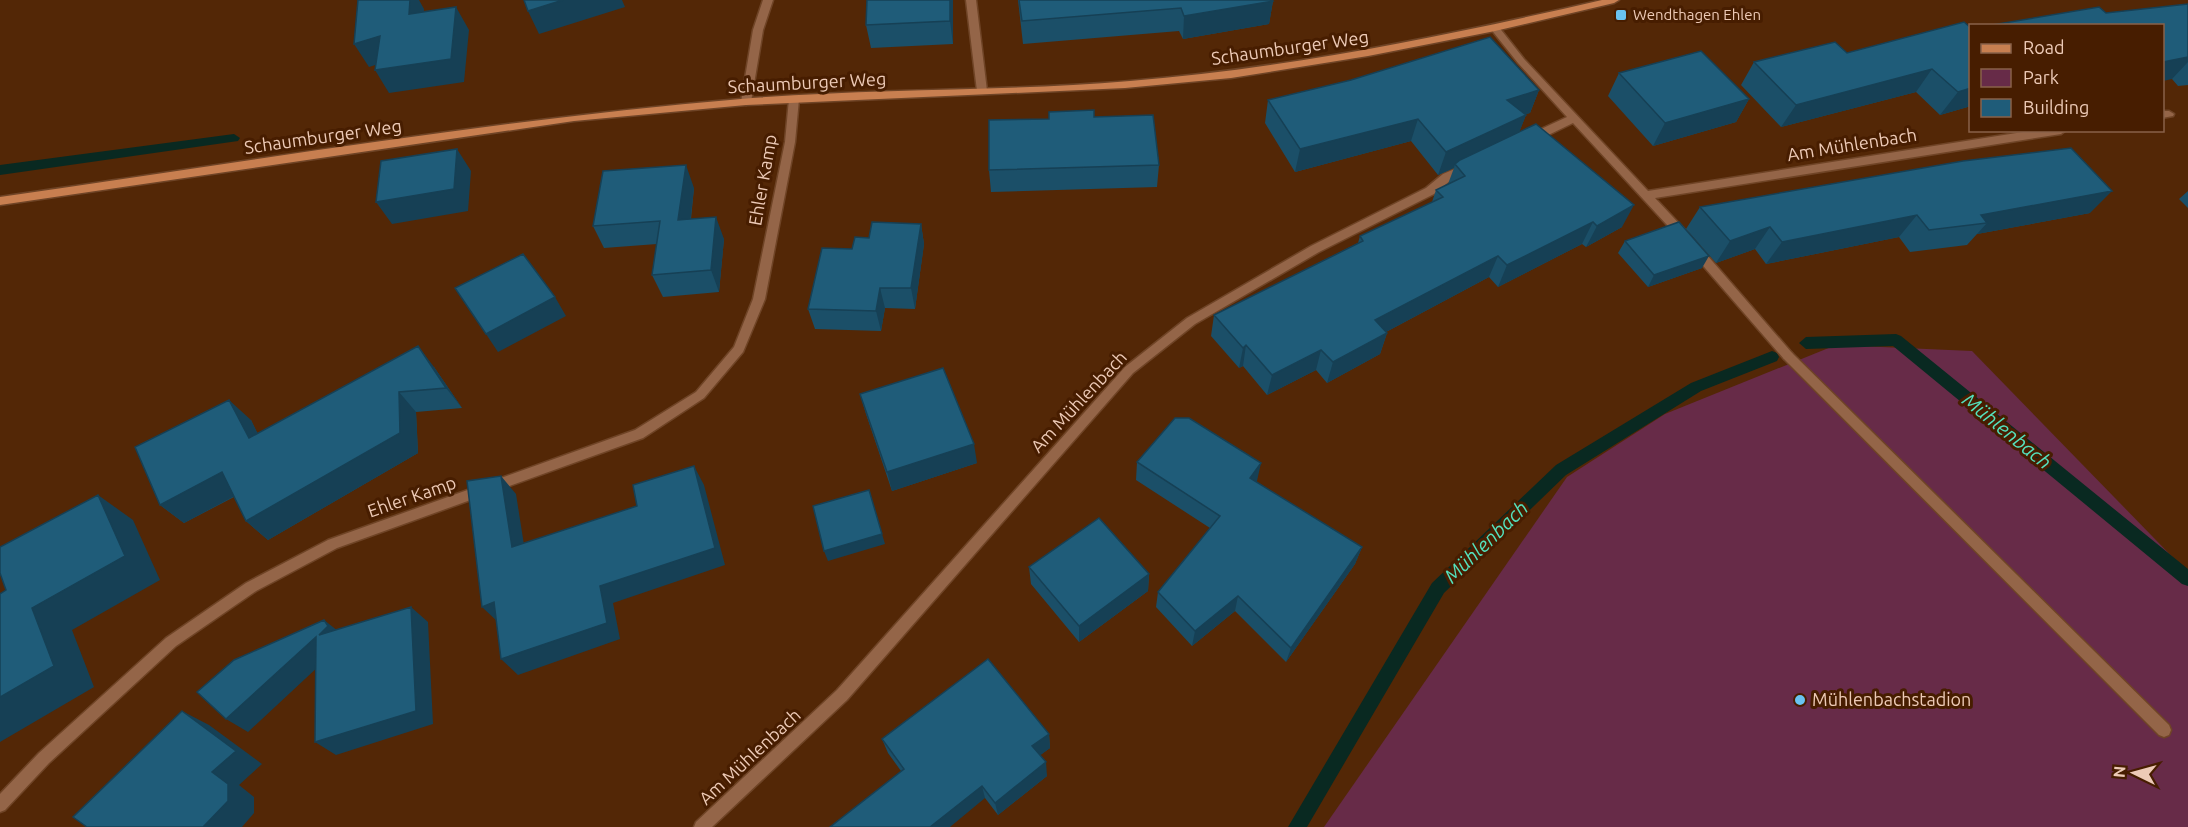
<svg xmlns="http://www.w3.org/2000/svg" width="2188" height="827" font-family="Ubuntu,sans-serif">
<rect width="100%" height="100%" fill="#532706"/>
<path fill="#672b48" d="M 1836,345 L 1972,351 L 2188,573 L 2188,827 L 1324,827 L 1567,477 L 1665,414 Z"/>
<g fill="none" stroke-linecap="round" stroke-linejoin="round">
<path fill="#092921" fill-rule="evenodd" d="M 234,134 L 240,138 L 238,141 L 0,175 L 0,165 Z
M 1896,334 L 1901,336 L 2188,569 L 2188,586 L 2182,584 L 1893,346 L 1806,349 L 1799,343 L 1806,337 Z
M 1772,351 L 1777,353 L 1779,357 L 1777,361 L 1701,391 L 1566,475 L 1444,593 L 1307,827 L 1288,827 L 1432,583 L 1556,465 L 1691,383 Z"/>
<defs>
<path id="lane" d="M 763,0 L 773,0 L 763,30 L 751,102 L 746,105 L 741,102 L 753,30 Z
M 966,0 L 976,0 L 987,91 L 982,94 L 977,91 Z
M 1788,351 L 1792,353 L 2169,725 L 2171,730 L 2169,735 L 2164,737 L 2159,735 L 1784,359 L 1782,356 L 1784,353 Z"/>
<path id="street" d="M 1495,25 L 1498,26 L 1524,59 L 1648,191 L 2035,130 L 2066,130 L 2061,134 L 1655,198 L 1687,232 L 1688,235 L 1683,239 L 1679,238 L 1573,123 L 1536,141 L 1528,141 L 1528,135 L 1567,117 L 1518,63 L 1490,28 Z
M 794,96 L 799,99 L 795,142 L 765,299 L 743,352 L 704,398 L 643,438 L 337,548 L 256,591 L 176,646 L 49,763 L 5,810 L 0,812 L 0,794 L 39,753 L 166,638 L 246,583 L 328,540 L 635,430 L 696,392 L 734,347 L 753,299 L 785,142 L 789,99 Z
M 2162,111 L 2169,111 L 2174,114 L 2173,116 L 2162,118 Z
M 1464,165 L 1468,166 L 1469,169 L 1468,172 L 1451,180 L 1434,194 L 1319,252 L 1195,324 L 1133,373 L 847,700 L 712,827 L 694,827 L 696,822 L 837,690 L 1125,367 L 1187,318 L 1311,246 L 1426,188 L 1443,174 Z
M 1696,246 L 1700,247 L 1792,353 L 1794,356 L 1792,359 L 1784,359 L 1692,253 L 1691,250 Z"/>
<path id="secondary" d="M 1602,0 L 1619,0 L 1614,3 L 1495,31 L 1368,56 L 1231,78 L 1125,88 L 746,105 L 574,121 L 0,205 L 0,197 C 246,162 492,120 741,99 C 870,88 1001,92 1130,81 C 1289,68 1446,36 1602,0 Z"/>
</defs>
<use href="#lane" stroke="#6f4426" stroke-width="3"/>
<use href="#street" stroke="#6f4426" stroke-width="3"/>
<use href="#secondary" stroke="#6f4426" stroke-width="3"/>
<use href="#lane" fill="#946548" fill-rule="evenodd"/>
<use href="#street" fill="#946548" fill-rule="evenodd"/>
<use href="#secondary" fill="#c87f50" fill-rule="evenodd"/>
</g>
<path fill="#1b4f68" d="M 953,0 L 953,44 L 871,48 L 866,25 Z
M 1018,0 L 1272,0 L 1273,1 L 1269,24 L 1183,39 L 1179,31 L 1023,44 Z
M 2188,4 L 2188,85 L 2178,86 L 2172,79 Z
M 1971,28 L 1971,106 L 1940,115 L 1916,92 L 1781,127 L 1741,85 L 1754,62 L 1847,53 Z
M 1619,73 L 1749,99 L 1736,122 L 1653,146 L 1608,96 Z
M 1539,90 L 1530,113 L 1525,114 L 1526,115 L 1519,132 L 1622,227 L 1586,247 L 1582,244 L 1498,287 L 1489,277 L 1386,332 L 1387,333 L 1380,354 L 1327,383 L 1316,370 L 1267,395 L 1243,366 L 1239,368 L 1211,336 L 1214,315 L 1358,243 L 1360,236 L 1432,202 L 1436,190 L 1448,184 L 1454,168 L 1438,175 L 1411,141 L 1295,172 L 1265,123 L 1268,100 Z
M 1094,117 L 1159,165 L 1157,187 L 991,192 L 989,170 Z
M 694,188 L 691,219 L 724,239 L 719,292 L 663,297 L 652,275 L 657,244 L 604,248 L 593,226 Z
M 2188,191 L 2188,208 L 2179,199 Z
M 1700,207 L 2090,213 L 1977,234 L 1967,245 L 1910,252 L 1899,237 L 1766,264 L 1755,249 L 1716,263 L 1686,229 Z
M 921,224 L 924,244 L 915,309 L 885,308 L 881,331 L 815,329 L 808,309 L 852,249 L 869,238 Z
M 1625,241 L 1702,268 L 1648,287 L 1618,253 Z
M 434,367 L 462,408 L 416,412 L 418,453 L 268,540 L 246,521 L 234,497 L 184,523 L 160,505 L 251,420 L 257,433 Z
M 860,394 L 977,463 L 892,491 L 866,414 Z
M 1137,462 L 1257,481 L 1256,482 L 1362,547 L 1355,564 L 1286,662 L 1235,611 L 1192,646 L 1156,607 L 1158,592 L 1210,528 L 1136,480 Z
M 1029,567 L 1149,574 L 1148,591 L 1079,642 L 1031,584 Z
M 1049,734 L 1050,748 L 1040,755 L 1047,776 L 998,815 L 985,798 L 901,771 L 888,753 L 882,739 Z"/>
<path fill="#164055" d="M 410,0 L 419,0 L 424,9 L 422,37 L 409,14 Z
M 563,0 L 622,0 L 625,7 L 539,34 L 528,11 Z
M 950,0 L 953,0 L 953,44 L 950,21 Z
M 1273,1 L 1269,24 L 1183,39 L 1184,16 Z
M 456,7 L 469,30 L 464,82 L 389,93 L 375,70 Z
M 380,36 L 394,59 L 369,67 L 354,44 Z
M 2188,57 L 2188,62 L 2172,79 L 2163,81 L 2163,62 Z
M 1932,69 L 1916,92 L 1781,127 L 1796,105 Z
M 1971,88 L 1971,106 L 1940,115 L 1958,92 Z
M 1539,90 L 1530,113 L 1498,123 L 1507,100 Z
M 1749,99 L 1736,122 L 1653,146 L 1665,123 Z
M 1526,115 L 1517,138 L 1455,164 L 1454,168 L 1438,175 L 1446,152 Z
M 1418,119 L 1411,141 L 1295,172 L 1300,149 Z
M 457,149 L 471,171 L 468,211 L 392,224 L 376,202 Z
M 686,165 L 694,188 L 688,242 L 678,220 Z
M 2112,191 L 2090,213 L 1977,234 L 1987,223 L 1981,215 Z
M 1634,205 L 1622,227 L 1586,247 L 1597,226 Z
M 1917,215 L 1899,237 L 1766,264 L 1782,242 Z
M 716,217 L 724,239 L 719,292 L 711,270 Z
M 1593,222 L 1582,244 L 1498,287 L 1507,265 Z
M 921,224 L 924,244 L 915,309 L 911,288 Z
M 1770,227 L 1755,249 L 1716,263 L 1730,241 Z
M 1498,256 L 1489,277 L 1369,341 L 1375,320 Z
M 1709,256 L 1702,268 L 1648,287 L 1654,275 Z
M 880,288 L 885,308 L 881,331 L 876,311 Z
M 555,297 L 566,316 L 498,352 L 486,334 Z
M 1387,333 L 1380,354 L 1327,383 L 1333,362 Z
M 1246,345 L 1243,366 L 1239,368 L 1243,348 Z
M 418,346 L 434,367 L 462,408 L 446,388 Z
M 1321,350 L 1316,370 L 1267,395 L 1272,375 Z
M 399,392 L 416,412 L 418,453 L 268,540 L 246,521 Z
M 229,400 L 251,420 L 270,458 L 249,438 Z
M 974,444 L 977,463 L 892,491 L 887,472 Z
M 1261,463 L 1257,481 L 1246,495 L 1250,478 Z
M 694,466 L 704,485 L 725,565 L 613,603 L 620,639 L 518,675 L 501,659 Z
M 222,472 L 244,491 L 184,523 L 160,505 Z
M 501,476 L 516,494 L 527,564 L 512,547 Z
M 869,490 L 885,544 L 828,561 L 824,551 Z
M 98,495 L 133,520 L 160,580 L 72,630 L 94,687 L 0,742 L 0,697 L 32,608 Z
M 1362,547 L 1355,564 L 1286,662 L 1291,648 Z
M 1149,574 L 1148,591 L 1079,642 L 1079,626 Z
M 1238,596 L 1235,611 L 1192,646 L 1195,631 Z
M 494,602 L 499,623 L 482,607 Z
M 411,607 L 428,622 L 433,724 L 336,755 L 315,742 Z
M 324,620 L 343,635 L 319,635 Z
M 316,637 L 335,651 L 248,732 L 226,719 Z
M 182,711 L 209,725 L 262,764 L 239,785 L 254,797 L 254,813 L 242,827 L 203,827 L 212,772 Z
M 1049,734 L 1050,748 L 1034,760 L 1032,746 Z
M 1046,762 L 1047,776 L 998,815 L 995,803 Z
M 982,786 L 985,798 L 950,827 L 930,827 Z"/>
<path fill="#1f5c79" stroke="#164055" stroke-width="1.5" d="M 358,0 L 410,0 L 409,14 L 456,7 L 451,59 L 375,70 L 380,36 L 354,44 Z
M 524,0 L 563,0 L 528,11 Z
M 867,0 L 950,0 L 950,21 L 866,25 Z
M 1019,0 L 1272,0 L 1273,1 L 1184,16 L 1181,8 L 1022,21 Z
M 2188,4 L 2188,57 L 2163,62 L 2163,26 L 1986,26 L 2099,7 L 2106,13 Z
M 1964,22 L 1971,28 L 1971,88 L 1958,92 L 1932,69 L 1796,105 L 1754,62 L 1835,42 L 1847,53 Z
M 1490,37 L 1539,90 L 1507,100 L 1526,115 L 1446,152 L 1418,119 L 1300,149 L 1268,100 L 1351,80 Z
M 1701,51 L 1749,99 L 1665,123 L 1619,73 Z
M 1094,110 L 1094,117 L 1153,115 L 1159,165 L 989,170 L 989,120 L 1049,119 L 1049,112 Z
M 1536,124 L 1634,205 L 1597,226 L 1593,222 L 1507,265 L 1498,256 L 1375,320 L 1387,333 L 1333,362 L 1321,350 L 1272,375 L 1246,345 L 1243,348 L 1214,315 L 1363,241 L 1360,236 L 1443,197 L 1436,190 L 1465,176 L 1455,164 L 1460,160 Z
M 2071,148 L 2112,191 L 1981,215 L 1987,223 L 1929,230 L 1917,215 L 1782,242 L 1770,227 L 1730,241 L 1700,207 L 1963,161 Z
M 457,149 L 454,189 L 376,202 L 381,161 Z
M 686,165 L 678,220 L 716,217 L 711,270 L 652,275 L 660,221 L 593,226 L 603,171 Z
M 872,222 L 921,224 L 911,288 L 880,288 L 876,311 L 808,309 L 822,248 L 852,249 L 855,237 L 869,238 Z
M 1679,222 L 1709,256 L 1654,275 L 1625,241 Z
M 523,254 L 555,297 L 486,334 L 455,288 Z
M 418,346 L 446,388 L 399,392 L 400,433 L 246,521 L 222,472 L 160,505 L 135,447 L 229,400 L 249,438 Z
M 943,368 L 974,444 L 887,472 L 860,394 Z
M 1175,418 L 1189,418 L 1261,463 L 1250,478 L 1362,547 L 1291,648 L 1238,596 L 1195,631 L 1158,592 L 1220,516 L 1137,462 Z
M 694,466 L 715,548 L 600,586 L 607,623 L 501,659 L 494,602 L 482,607 L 467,481 L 501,476 L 512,547 L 637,506 L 633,485 Z
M 869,490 L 882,534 L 824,551 L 813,506 Z
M 98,495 L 125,556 L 32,608 L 54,666 L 0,697 L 0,594 L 6,590 L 0,573 L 0,547 Z
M 1099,518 L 1149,574 L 1079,626 L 1029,567 Z
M 411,607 L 416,711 L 315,742 L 316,637 L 226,719 L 197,692 L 234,660 L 324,620 L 328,626 L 319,635 Z
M 988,659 L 1049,734 L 1032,746 L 1046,762 L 995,803 L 982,786 L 930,827 L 830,827 L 904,769 L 882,739 Z
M 182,711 L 236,751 L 212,772 L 228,784 L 228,801 L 203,827 L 87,827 L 73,817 Z"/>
<g fill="#69c3f1" stroke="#471d00" stroke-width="2">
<rect x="1615" y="9" width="12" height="12" rx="3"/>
<circle cx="1800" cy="700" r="6"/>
</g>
<g text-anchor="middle" stroke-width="6" stroke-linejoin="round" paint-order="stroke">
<g font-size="15" fill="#edcab6" stroke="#471d00" text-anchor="start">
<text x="1633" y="20">Wendthagen Ehlen</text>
</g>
<g font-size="18" fill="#edcab6" stroke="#471d00">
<text transform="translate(1290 48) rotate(-8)" y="6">Schaumburger Weg</text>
<text transform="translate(807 83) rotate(-3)" y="6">Schaumburger Weg</text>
<text transform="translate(323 137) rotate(-8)" y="6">Schaumburger Weg</text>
<text transform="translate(1852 145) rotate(-9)" y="6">Am Mühlenbach</text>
<text transform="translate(763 180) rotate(-80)" y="6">Ehler Kamp</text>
<text transform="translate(1079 402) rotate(-47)" y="6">Am Mühlenbach</text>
<text transform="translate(412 497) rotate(-19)" y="6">Ehler Kamp</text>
<text transform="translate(750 757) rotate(-43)" y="6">Am Mühlenbach</text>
</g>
<g font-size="18" fill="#edcab6" stroke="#471d00" text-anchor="start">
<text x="1812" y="706">Mühlenbachstadion</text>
</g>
<g font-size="20" font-style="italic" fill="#54e1bd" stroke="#471d00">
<text transform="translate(2007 431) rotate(39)" y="7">Mühlenbach</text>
<text transform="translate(1486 542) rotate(-44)" y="7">Mühlenbach</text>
</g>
</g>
<rect x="1969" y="24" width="195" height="108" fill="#471d00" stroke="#896249" stroke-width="1.5"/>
<rect x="1981" y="44" width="30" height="9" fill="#c87f50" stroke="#896249" stroke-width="1.5"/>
<text x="2023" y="54" font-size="18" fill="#edcab6">Road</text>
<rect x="1981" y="69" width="30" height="18" fill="#672b48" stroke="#896249" stroke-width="1.5"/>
<text x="2023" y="84" font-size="18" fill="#edcab6">Park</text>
<rect x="1981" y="99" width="30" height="18" fill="#1f5c79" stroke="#896249" stroke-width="1.5"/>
<text x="2023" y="114" font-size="18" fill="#edcab6">Building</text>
<g transform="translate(2134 773) rotate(275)" stroke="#471d00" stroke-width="4.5" paint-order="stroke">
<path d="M0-4.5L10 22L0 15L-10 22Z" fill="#edcab6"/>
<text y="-9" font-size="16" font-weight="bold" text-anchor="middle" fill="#edcab6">N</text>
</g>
</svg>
